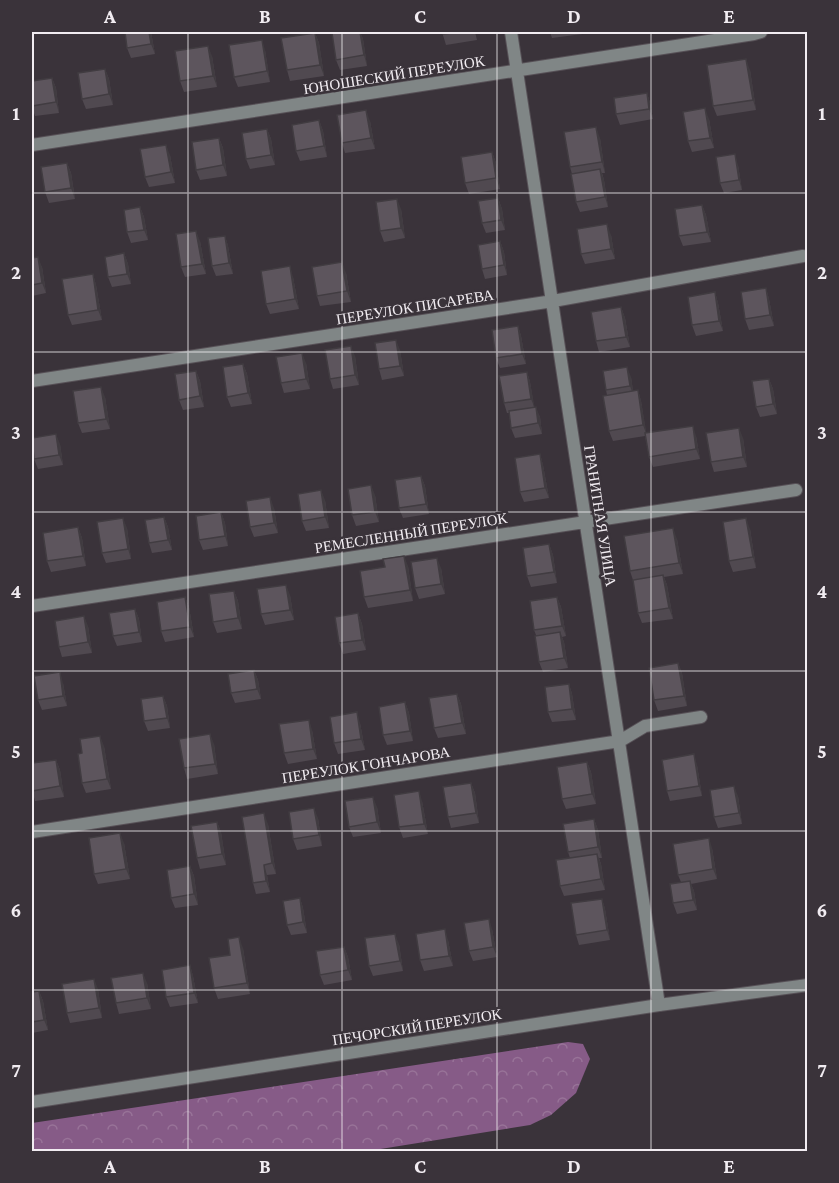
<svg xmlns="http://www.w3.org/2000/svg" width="839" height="1183" font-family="'Crimson Pro',serif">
<defs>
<pattern id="forest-crowns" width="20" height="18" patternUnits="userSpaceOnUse" patternTransform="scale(1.5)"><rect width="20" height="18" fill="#865b87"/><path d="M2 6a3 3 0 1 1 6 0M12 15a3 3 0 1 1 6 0" fill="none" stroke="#987398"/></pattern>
</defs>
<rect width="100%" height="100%" fill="#3a333a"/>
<path fill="url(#forest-crowns)" d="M 568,1042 L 583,1044 L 590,1059 L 576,1093 L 551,1115 L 530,1125 L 368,1151 L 32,1151 L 32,1123 Z"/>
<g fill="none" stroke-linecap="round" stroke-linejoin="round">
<defs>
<path id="minor" d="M 511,32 L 659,1005
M 32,145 L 754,34 L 761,32
M 32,381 L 553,301 L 803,256
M 32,606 L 796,490
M 32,832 L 620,741 L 645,726 L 701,717"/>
<path id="tertiary" d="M 32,1102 L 659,1005 L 808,985"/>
</defs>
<use href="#minor" stroke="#575157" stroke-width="14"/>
<use href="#tertiary" stroke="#575157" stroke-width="14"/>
<use href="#minor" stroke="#808686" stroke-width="12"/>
<use href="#tertiary" stroke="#808686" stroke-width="12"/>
</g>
<path fill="#504950" d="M 151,32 L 155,54 L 131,58 L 127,48 Z
M 345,32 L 360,32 L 363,39 L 367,66 L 340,70 L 336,60 Z
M 442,32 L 475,32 L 477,40 L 446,45 Z
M 550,32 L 590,32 L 590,33 L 552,38 Z
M 315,33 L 319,43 L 324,76 L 290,81 L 287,70 Z
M 265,50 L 270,82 L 238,87 L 234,77 Z
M 212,56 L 217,87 L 184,92 L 180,81 Z
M 105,69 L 109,79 L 113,105 L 86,109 L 82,99 Z
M 750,70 L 756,110 L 717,116 L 713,106 Z
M 52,78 L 56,88 L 59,113 L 35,116 L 32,107 L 32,81 Z
M 647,93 L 650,103 L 653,119 L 620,125 L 616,114 Z
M 709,119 L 714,148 L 692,152 L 688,141 Z
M 319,120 L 323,131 L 327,157 L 300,161 L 296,151 Z
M 370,121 L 375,149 L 345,153 L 342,143 Z
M 267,129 L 271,139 L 275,165 L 250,169 L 246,159 Z
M 219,138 L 223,148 L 227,176 L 200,180 L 196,170 Z
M 600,138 L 605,173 L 602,173 L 604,180 L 608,207 L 580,212 L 576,202 L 572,174 L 570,167 Z
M 492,152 L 496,163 L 500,189 L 469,194 L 465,183 Z
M 170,155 L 175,183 L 149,187 L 145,177 Z
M 67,163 L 71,173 L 75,199 L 49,203 L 45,192 Z
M 738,165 L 742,190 L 724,193 L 720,183 Z
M 498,198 L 502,209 L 505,230 L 486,233 L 482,223 Z
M 702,205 L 706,215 L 711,242 L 683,246 L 679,236 Z
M 140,207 L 144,217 L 148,240 L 131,243 L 127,232 Z
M 401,209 L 405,238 L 384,242 L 380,231 Z
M 611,235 L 615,259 L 585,264 L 581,254 Z
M 225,236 L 228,246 L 233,274 L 216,276 L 212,266 Z
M 200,241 L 206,274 L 185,277 L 181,267 Z
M 500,241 L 504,252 L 507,275 L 485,279 L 482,269 Z
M 124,253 L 128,264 L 131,284 L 112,287 L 108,277 Z
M 32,258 L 42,267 L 46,293 L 32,296 Z
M 346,273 L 351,302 L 320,306 L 317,296 Z
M 93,274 L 96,285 L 102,320 L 72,325 L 68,315 Z
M 293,277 L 299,309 L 270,314 L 266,304 Z
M 766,288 L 769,299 L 774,326 L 749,330 L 745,319 Z
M 715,292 L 718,303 L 723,331 L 696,336 L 692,325 Z
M 621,307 L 625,318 L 630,347 L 599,352 L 596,341 Z
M 518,326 L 521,336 L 526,364 L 500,368 L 496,358 Z
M 400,350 L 404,376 L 382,380 L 379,369 Z
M 355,356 L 359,385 L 333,389 L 330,379 Z
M 306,363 L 310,389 L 284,393 L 281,383 Z
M 243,364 L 247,374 L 252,404 L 231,407 L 227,397 Z
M 196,371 L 200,381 L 204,407 L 183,410 L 179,400 Z
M 527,372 L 530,382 L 534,407 L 540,417 L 542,434 L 515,438 L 511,428 L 509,413 L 507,413 L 504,403 Z
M 631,377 L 633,391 L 638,390 L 641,401 L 646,433 L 696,436 L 700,459 L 653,467 L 649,457 L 645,436 L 613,441 L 609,431 L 607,395 L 606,390 Z
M 769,379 L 773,389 L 777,414 L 760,417 L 756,407 Z
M 105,397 L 110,429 L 82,433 L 78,423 Z
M 743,438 L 747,467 L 714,472 L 711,462 Z
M 60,444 L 63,465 L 38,469 L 34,459 Z
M 540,454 L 543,465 L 549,498 L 524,502 L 520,492 Z
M 421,476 L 425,486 L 429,514 L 403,518 L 399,508 Z
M 375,495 L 379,522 L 356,526 L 352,515 Z
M 325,500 L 329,528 L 306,531 L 302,521 Z
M 274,508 L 278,533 L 254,537 L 250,527 Z
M 221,512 L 225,523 L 228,546 L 203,550 L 199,540 Z
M 164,517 L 168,527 L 172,550 L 152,553 L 149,543 Z
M 78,527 L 82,538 L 86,566 L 51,572 L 47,561 Z
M 127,528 L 131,559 L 106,563 L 102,553 Z
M 750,529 L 756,568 L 733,572 L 729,561 Z
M 677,539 L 683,574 L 664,577 L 667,585 L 673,619 L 642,623 L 638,613 L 633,580 L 630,571 Z
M 549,544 L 553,555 L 557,583 L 531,587 L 527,576 Z
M 408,566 L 413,601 L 368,608 L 364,597 Z
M 441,568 L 445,594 L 419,599 L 415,588 Z
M 234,591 L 238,601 L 242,629 L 217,633 L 213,622 Z
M 290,595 L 294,620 L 265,625 L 261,614 Z
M 185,597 L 189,607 L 194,637 L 165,642 L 161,631 Z
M 557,597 L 561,607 L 566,636 L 562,637 L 564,642 L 568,668 L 543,672 L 539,662 L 536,635 L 534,630 Z
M 135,609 L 139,619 L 142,642 L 117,646 L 113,636 Z
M 358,613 L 362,624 L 366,650 L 343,654 L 339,643 Z
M 88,626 L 92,653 L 62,657 L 59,647 Z
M 678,663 L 682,673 L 687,706 L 658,711 L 654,700 Z
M 254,670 L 258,680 L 261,699 L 235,703 L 231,693 Z
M 63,683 L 67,706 L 42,710 L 38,700 Z
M 569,684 L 572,694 L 576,720 L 552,722 L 548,712 Z
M 457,694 L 461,704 L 466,734 L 438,738 L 434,728 Z
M 163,696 L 167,706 L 170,728 L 148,731 L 144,721 Z
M 405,702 L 409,713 L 413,741 L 387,745 L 383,735 Z
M 360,723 L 365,750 L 338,754 L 334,743 Z
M 312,730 L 317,759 L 288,764 L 284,753 Z
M 214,744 L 218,774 L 187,779 L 184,768 Z
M 104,746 L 111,789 L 86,793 L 82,783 L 82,753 Z
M 56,760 L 60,770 L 64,797 L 35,801 L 32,790 Z
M 587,762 L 591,772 L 596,804 L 566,809 L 562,799 Z
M 697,765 L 702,796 L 670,801 L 667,791 Z
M 471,783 L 475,793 L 479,823 L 451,828 L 448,817 Z
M 738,796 L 742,824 L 718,828 L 714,817 Z
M 422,801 L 428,834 L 403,838 L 399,827 Z
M 377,807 L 381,833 L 353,837 L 349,827 Z
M 318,818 L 322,846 L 297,850 L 293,839 Z
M 594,819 L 598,830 L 602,858 L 599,858 L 601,864 L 605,890 L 564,896 L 560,886 L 570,858 L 568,852 Z
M 217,822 L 221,832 L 226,865 L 200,869 L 197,858 Z
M 268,824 L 276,874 L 267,875 L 270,892 L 256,894 L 253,883 Z
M 124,843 L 130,879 L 98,884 L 94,874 Z
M 712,848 L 717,879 L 691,884 L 694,891 L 697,910 L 677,914 L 673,903 L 681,882 L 678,875 Z
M 190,866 L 194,876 L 198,905 L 175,908 L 171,898 Z
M 300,898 L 303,908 L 307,933 L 291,935 L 287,925 Z
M 602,899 L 605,909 L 610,940 L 579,945 L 576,935 Z
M 492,929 L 497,957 L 473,961 L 469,951 Z
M 448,940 L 453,966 L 424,971 L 420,960 Z
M 399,944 L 403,971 L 373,976 L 369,966 Z
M 344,947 L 348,957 L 352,980 L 324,985 L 320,975 Z
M 243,948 L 250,994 L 218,999 L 214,988 L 230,955 Z
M 190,965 L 193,976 L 198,1003 L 170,1007 L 166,997 Z
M 147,983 L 151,1009 L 119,1014 L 116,1003 Z
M 98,989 L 102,1018 L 70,1023 L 67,1013 Z
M 39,991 L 43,1001 L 48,1030 L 32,1033 L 32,992 Z"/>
<path fill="#413c41" d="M 149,32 L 151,32 L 155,54 L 151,44 Z
M 360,32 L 363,39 L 367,66 L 364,55 Z
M 315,33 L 319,43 L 324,76 L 320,65 Z
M 262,40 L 265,50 L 270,82 L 267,71 Z
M 208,46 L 212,56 L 217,87 L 213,76 Z
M 746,59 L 750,70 L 756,110 L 753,100 Z
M 105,69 L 109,79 L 113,105 L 109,94 Z
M 52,78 L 56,88 L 59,113 L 56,102 Z
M 647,93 L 650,103 L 653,119 L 649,109 Z
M 705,108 L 709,119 L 714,148 L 710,138 Z
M 366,110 L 370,121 L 375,149 L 371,138 Z
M 319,120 L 323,131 L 327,157 L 324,146 Z
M 596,127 L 600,138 L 605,173 L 602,162 Z
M 267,129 L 271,139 L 275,165 L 271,155 Z
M 219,138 L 223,148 L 227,176 L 223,165 Z
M 166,145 L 170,155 L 175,183 L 171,172 Z
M 492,152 L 496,163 L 500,189 L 496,178 Z
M 735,154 L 738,165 L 742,190 L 739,180 Z
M 67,163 L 71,173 L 75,199 L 71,188 Z
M 600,169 L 604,180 L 608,207 L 605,197 Z
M 498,198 L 502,209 L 505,230 L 501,220 Z
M 397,199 L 401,209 L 405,238 L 401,228 Z
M 702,205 L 706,215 L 711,242 L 707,232 Z
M 140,207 L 144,217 L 148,240 L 144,230 Z
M 607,224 L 611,235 L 615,259 L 611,249 Z
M 196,231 L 200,241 L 206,274 L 202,264 Z
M 225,236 L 228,246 L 233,274 L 229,263 Z
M 500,241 L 504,252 L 507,275 L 504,265 Z
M 124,253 L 128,264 L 131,284 L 127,274 Z
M 38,257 L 42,267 L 46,293 L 42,283 Z
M 342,262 L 346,273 L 351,302 L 347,291 Z
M 290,266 L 293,277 L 299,309 L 295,299 Z
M 93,274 L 96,285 L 102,320 L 98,310 Z
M 766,288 L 769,299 L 774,326 L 770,315 Z
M 715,292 L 718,303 L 723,331 L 719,321 Z
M 621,307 L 625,318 L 630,347 L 626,337 Z
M 518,326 L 521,336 L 526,364 L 522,354 Z
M 396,340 L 400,350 L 404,376 L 400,366 Z
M 351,346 L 355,356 L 359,385 L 355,375 Z
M 302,353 L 306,363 L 310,389 L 306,379 Z
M 243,364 L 247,374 L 252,404 L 248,393 Z
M 627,367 L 631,377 L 634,397 L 630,386 Z
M 196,371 L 200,381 L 204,407 L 200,396 Z
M 527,372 L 530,382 L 535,409 L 531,399 Z
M 769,379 L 773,389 L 777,414 L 773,404 Z
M 101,387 L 105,397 L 110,429 L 106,419 Z
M 638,390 L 641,401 L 647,436 L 643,425 Z
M 536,407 L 540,417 L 542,434 L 538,423 Z
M 693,426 L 696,436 L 700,459 L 696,449 Z
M 739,428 L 743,438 L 747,467 L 743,457 Z
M 56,434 L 60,444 L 63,465 L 59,455 Z
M 540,454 L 543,465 L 549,498 L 545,488 Z
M 421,476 L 425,486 L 429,514 L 426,504 Z
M 371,485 L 375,495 L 379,522 L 375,512 Z
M 321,490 L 325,500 L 329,528 L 325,517 Z
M 270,497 L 274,508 L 278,533 L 274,523 Z
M 221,512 L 225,523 L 228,546 L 225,536 Z
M 164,517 L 168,527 L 172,550 L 168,540 Z
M 123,518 L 127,528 L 131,559 L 128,549 Z
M 746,518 L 750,529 L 756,568 L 753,557 Z
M 78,527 L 82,538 L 86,566 L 83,556 Z
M 673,528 L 677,539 L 683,574 L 679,563 Z
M 549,544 L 553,555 L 557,583 L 554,572 Z
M 404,556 L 408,566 L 413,601 L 410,590 Z
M 437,558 L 441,568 L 445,594 L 441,584 Z
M 663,575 L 667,585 L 673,619 L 669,608 Z
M 286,585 L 290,595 L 294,620 L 290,610 Z
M 234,591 L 238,601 L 242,629 L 238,618 Z
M 185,597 L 189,607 L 194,637 L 190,627 Z
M 557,597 L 561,607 L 566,636 L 562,626 Z
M 135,609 L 139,619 L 142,642 L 139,632 Z
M 358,613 L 362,624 L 366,650 L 362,640 Z
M 84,616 L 88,626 L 92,653 L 88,642 Z
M 560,632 L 564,642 L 568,668 L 564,658 Z
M 678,663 L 682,673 L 687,706 L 684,696 Z
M 254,670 L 258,680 L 261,699 L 257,689 Z
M 60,672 L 63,683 L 67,706 L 63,696 Z
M 569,684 L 572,694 L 576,720 L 572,709 Z
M 457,694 L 461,704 L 466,734 L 462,723 Z
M 163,696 L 167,706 L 170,728 L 167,718 Z
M 405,702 L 409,713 L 413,741 L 410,731 Z
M 357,712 L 360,723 L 365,750 L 361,739 Z
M 309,720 L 312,730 L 317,759 L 313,749 Z
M 210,734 L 214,744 L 218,774 L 215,764 Z
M 100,736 L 104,746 L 111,789 L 107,779 Z
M 694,754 L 697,765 L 702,796 L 699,786 Z
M 56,760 L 60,770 L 64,797 L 60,786 Z
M 587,762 L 591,772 L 596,804 L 592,794 Z
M 471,783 L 475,793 L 479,823 L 476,813 Z
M 734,786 L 738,796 L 742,824 L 739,813 Z
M 419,791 L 422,801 L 428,834 L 424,824 Z
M 373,797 L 377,807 L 381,833 L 377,822 Z
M 314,808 L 318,818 L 322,846 L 319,835 Z
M 264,813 L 268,824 L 276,874 L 272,863 Z
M 594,819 L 598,830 L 602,858 L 598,847 Z
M 217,822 L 221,832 L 226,865 L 222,854 Z
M 120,833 L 124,843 L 130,879 L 126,869 Z
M 709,838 L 712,848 L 717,879 L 713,869 Z
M 597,854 L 601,864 L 605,890 L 601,879 Z
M 264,865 L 267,875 L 270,892 L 266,881 Z
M 190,866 L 194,876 L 198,905 L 194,894 Z
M 690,881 L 694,891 L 697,910 L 693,900 Z
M 300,898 L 303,908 L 307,933 L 303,922 Z
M 602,899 L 605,909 L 610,940 L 607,930 Z
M 489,919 L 492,929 L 497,957 L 493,947 Z
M 445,929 L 448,940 L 453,966 L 449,956 Z
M 395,934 L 399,944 L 403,971 L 400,961 Z
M 239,937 L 243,948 L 250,994 L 247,983 Z
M 344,947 L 348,957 L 352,980 L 348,970 Z
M 190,965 L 193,976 L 198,1003 L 194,993 Z
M 143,973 L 147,983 L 151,1009 L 147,998 Z
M 94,979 L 98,989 L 102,1018 L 99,1008 Z
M 39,991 L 43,1001 L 48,1030 L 44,1020 Z"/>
<path fill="#5d555d" stroke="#413c41" stroke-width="1.5" d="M 125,32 L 149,32 L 151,44 L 127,48 Z
M 345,32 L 360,32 L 364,55 L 336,60 L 332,33 Z
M 442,32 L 461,32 L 443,34 Z
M 315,33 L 320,65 L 287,70 L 281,38 Z
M 262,40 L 267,71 L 234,77 L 229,45 Z
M 208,46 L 213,76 L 180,81 L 175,51 Z
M 746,59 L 753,100 L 713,106 L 707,65 Z
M 105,69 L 109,94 L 82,99 L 78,73 Z
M 52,78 L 56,102 L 32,106 L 32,81 Z
M 647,93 L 649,109 L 616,114 L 614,98 Z
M 705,108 L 710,138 L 688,141 L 683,112 Z
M 366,110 L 371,138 L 342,143 L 337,115 Z
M 319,120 L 324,146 L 296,151 L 292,125 Z
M 596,127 L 602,162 L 570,167 L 564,132 Z
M 267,129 L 271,155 L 246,159 L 242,133 Z
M 219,138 L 223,165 L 196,170 L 192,142 Z
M 166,145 L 171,172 L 145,177 L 140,149 Z
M 492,152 L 496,178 L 465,183 L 461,157 Z
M 735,154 L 739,180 L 720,183 L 716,157 Z
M 67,163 L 71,188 L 45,192 L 41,167 Z
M 600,169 L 605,197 L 576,202 L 571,174 Z
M 498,198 L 501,220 L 482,223 L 478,201 Z
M 397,199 L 401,228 L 380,231 L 376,202 Z
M 702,205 L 707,232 L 679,236 L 675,209 Z
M 140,207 L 144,230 L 127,232 L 124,210 Z
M 607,224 L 611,249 L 581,254 L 577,229 Z
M 196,231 L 202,264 L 181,267 L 176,234 Z
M 225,236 L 229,263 L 212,266 L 208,238 Z
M 500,241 L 504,265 L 482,269 L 478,245 Z
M 124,253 L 127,274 L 108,277 L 105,257 Z
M 38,257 L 42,283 L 32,285 L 32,258 Z
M 342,262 L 347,291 L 317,296 L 312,267 Z
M 290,266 L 295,299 L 266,304 L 261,271 Z
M 93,274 L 98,310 L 68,315 L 62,279 Z
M 766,288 L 770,315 L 745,319 L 741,292 Z
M 715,292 L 719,321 L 692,325 L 688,297 Z
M 621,307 L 626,337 L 596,341 L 591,312 Z
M 518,326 L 522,354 L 496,358 L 492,330 Z
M 396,340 L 400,366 L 379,369 L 375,343 Z
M 351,346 L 355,375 L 330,379 L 325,350 Z
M 302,353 L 306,379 L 281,383 L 276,357 Z
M 243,364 L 248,393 L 227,397 L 223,367 Z
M 627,367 L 630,386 L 606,390 L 603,371 Z
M 196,371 L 200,396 L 179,400 L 175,374 Z
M 527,372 L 531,399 L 504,403 L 499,376 Z
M 769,379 L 773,404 L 756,407 L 752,381 Z
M 101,387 L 106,419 L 78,423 L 73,391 Z
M 638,390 L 643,425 L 609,431 L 603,396 Z
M 536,407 L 538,423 L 511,428 L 509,411 Z
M 693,426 L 696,449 L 649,457 L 645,433 Z
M 739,428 L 743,457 L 711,462 L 706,433 Z
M 56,434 L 59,455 L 34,459 L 32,438 Z
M 540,454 L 545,488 L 520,492 L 515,458 Z
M 421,476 L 426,504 L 399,508 L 395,480 Z
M 371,485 L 375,512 L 352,515 L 348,489 Z
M 321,490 L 325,517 L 302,521 L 298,494 Z
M 270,497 L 274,523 L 250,527 L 246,501 Z
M 221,512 L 225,536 L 199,540 L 196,516 Z
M 164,517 L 168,540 L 149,543 L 145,520 Z
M 123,518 L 128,549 L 102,553 L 97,522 Z
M 746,518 L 753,557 L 729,561 L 723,522 Z
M 78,527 L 83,556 L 47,561 L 43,533 Z
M 673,528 L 679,563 L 630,571 L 624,536 Z
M 549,544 L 554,572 L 527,576 L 523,548 Z
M 404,556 L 410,590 L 364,597 L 360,571 L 385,567 L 383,559 Z
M 437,558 L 441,584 L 415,588 L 411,562 Z
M 663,575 L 669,608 L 638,613 L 633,580 Z
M 286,585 L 290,610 L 261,614 L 257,589 Z
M 234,591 L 238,618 L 213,622 L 209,594 Z
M 185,597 L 190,627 L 161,631 L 157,602 Z
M 557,597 L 562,626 L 534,630 L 530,601 Z
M 135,609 L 139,632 L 113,636 L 109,613 Z
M 358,613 L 362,640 L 339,643 L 335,617 Z
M 84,616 L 88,642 L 59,647 L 55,621 Z
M 560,632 L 564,658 L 539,662 L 535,636 Z
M 678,663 L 684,696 L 654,700 L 649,668 Z
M 254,670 L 257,689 L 231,693 L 228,674 Z
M 60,672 L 63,696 L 38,700 L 34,676 Z
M 569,684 L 572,709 L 548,712 L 545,687 Z
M 457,694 L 462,723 L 434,728 L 429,698 Z
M 163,696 L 167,718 L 144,721 L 141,699 Z
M 405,702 L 410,731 L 383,735 L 379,707 Z
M 357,712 L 361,739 L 334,743 L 330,717 Z
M 309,720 L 313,749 L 284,753 L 279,724 Z
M 210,734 L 215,764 L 184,768 L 179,739 Z
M 100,736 L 107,779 L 82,783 L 78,754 L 82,753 L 80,739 Z
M 694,754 L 699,786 L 667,791 L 662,760 Z
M 56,760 L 60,786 L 32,791 L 32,763 Z
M 587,762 L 592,794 L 562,799 L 557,767 Z
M 471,783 L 476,813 L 448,817 L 443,787 Z
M 734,786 L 739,813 L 714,817 L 710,790 Z
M 419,791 L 424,824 L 399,827 L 394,795 Z
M 373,797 L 377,822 L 349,827 L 345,801 Z
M 314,808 L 319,835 L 293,839 L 289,812 Z
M 264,813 L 272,863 L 264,865 L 266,881 L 253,883 L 242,817 Z
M 594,819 L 598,847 L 568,852 L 563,824 Z
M 217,822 L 222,854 L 197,858 L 191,826 Z
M 120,833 L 126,869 L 94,874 L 89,838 Z
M 709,838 L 713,869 L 678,875 L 673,844 Z
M 597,854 L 601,879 L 560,886 L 556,860 Z
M 190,866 L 194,894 L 171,898 L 167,870 Z
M 690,881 L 693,900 L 673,903 L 670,884 Z
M 300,898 L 303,922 L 287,925 L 283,901 Z
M 602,899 L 607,930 L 576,935 L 571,903 Z
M 489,919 L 493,947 L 469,951 L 464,923 Z
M 445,929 L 449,956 L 420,960 L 416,934 Z
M 395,934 L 400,961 L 369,966 L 365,938 Z
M 239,937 L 247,983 L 214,988 L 209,958 L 230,955 L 228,939 Z
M 344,947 L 348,970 L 320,975 L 316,951 Z
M 190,965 L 194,993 L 166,997 L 162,970 Z
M 143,973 L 147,998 L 116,1003 L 111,978 Z
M 94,979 L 99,1008 L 67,1013 L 62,984 Z
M 39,991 L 44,1020 L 32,1022 L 32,992 Z"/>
<path fill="none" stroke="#f1ecf1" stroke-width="1.5" stroke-opacity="0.55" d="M 188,32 L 188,1152M 342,32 L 342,1152M 497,32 L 497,1152M 651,32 L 651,1152M 32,193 L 808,193M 32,352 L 808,352M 32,512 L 808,512M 32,671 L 808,671M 32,831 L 808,831M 32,990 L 808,990"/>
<g text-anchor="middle" stroke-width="5" stroke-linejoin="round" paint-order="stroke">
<g font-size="15" fill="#f1ecf1" stroke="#3a333a">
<text transform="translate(394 75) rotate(-9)" y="5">ЮНОШЕСКИЙ ПЕРЕУЛОК</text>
<text transform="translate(415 307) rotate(-9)" y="5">ПЕРЕУЛОК ПИСАРЕВА</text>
<text transform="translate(600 516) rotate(81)" y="5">ГРАНИТНАЯ УЛИЦА</text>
<text transform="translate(411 533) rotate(-9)" y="5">РЕМЕСЛЕННЫЙ ПЕРЕУЛОК</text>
<text transform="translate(366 765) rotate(-9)" y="5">ПЕРЕУЛОК ГОНЧАРОВА</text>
<text transform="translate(417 1027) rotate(-9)" y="5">ПЕЧОРСКИЙ ПЕРЕУЛОК</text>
</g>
</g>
<rect width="839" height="1183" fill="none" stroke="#3a333a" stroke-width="66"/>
<rect x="33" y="33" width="773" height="1117" fill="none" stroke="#f1ecf1" stroke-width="2"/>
<g font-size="20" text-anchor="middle" font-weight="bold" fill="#f1ecf1">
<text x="110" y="23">A</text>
<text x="265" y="23">B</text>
<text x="420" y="23">C</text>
<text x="574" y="23">D</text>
<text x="729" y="23">E</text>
<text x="16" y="120">1</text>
<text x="822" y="120">1</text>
<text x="16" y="279">2</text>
<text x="822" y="279">2</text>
<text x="16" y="439">3</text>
<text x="822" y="439">3</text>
<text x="16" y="598">4</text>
<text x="822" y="598">4</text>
<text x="16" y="758">5</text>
<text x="822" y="758">5</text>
<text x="16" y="917">6</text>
<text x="822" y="917">6</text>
<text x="16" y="1077">7</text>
<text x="822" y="1077">7</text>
<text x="110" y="1173">A</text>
<text x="265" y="1173">B</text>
<text x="420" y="1173">C</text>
<text x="574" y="1173">D</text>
<text x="729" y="1173">E</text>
</g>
</svg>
